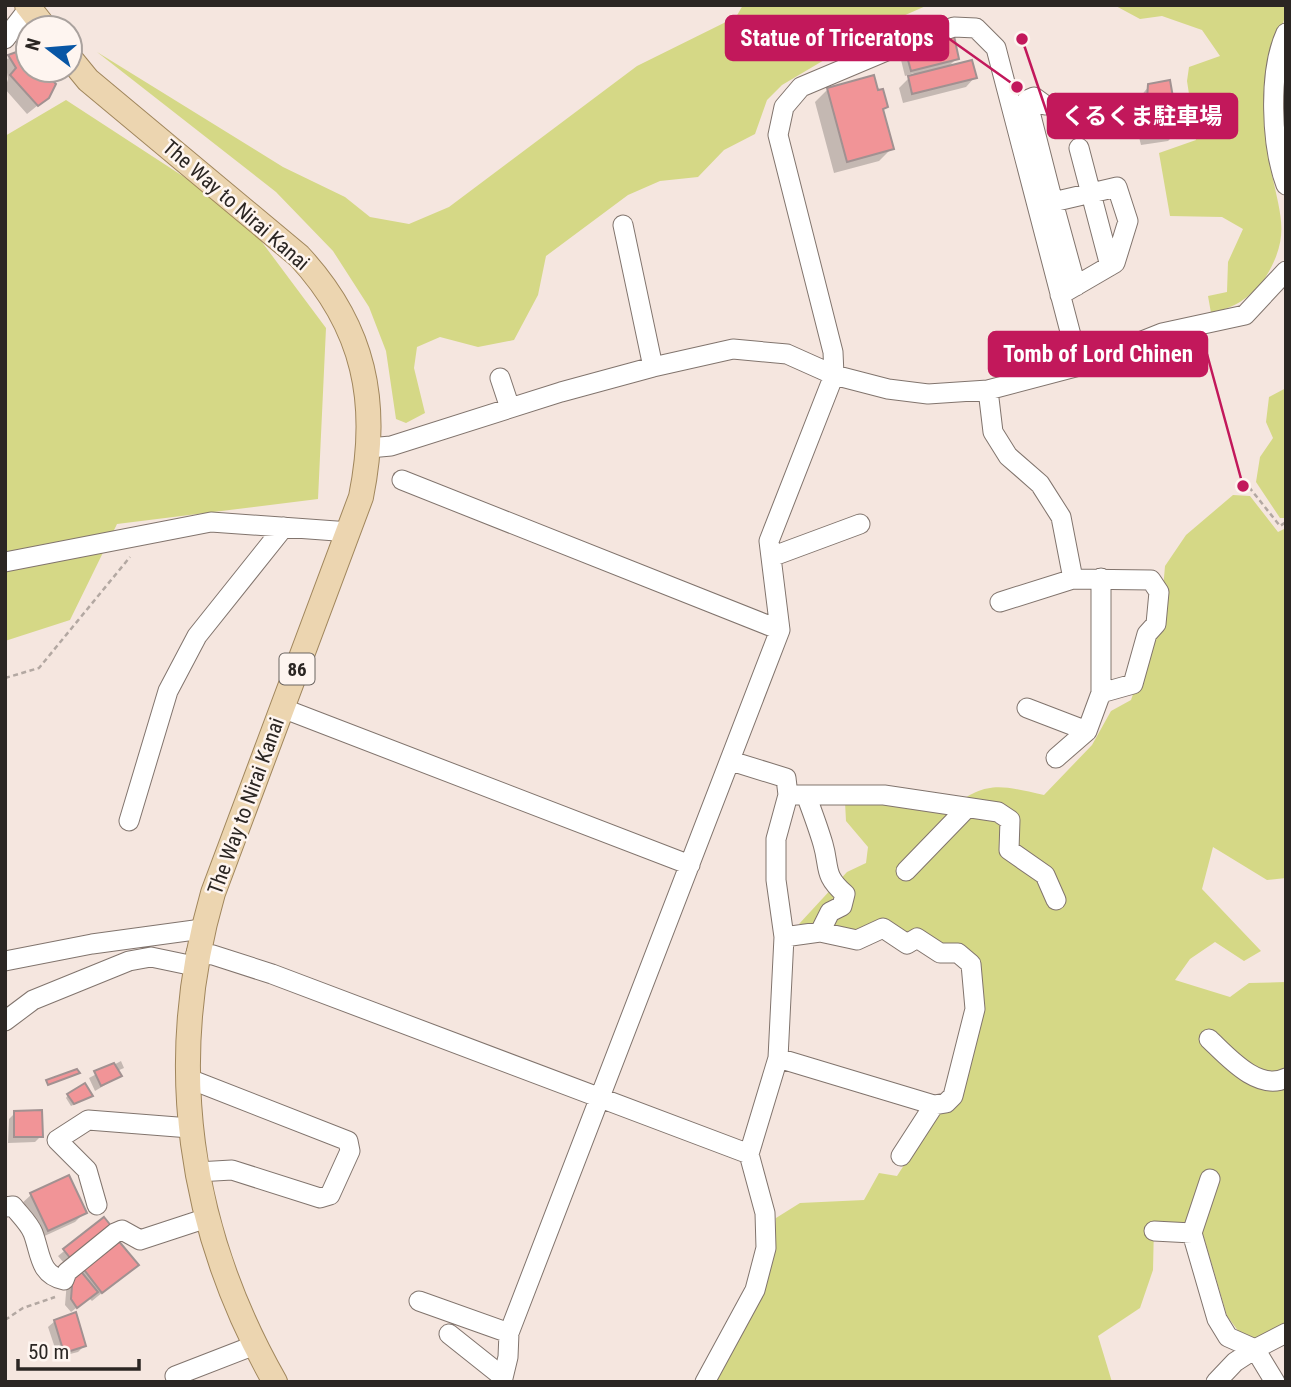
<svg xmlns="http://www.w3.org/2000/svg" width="1291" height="1387" font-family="'Roboto Condensed','Noto Sans JP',sans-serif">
<rect width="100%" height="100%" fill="#f5e6df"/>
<path fill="#d5d886" d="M 743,5 L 928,5 L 885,24 L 782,85 L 767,100 L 755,134 L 724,150 L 698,177 L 660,181 L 628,195 L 546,256 L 538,295 L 514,340 L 478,347 L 440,337 L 417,347 L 414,368 L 425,413 L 406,423 L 396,419 L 386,351 L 369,307 L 333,251 L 276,192 L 97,52 L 283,167 L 345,197 L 370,217 L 409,224 L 449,207 L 637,66 L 736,17 Z
M 1114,5 L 1286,5 C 1286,28 1269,51 1269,78 C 1269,107 1266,142 1271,170 C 1281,219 1291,236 1264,280 C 1248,299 1236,307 1211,313 L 1208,296 L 1227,292 L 1228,262 L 1243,229 L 1222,217 L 1170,216 L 1159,153 L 1196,140 L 1187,81 L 1189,67 L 1220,56 L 1202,30 L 1162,16 L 1140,19 Z
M 66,100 L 241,214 L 326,328 L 318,499 L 117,524 L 70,620 L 5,641 L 5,136 Z
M 1286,388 L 1286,518 L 1280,518 L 1256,482 L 1260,457 L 1273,438 L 1266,422 L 1269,397 Z
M 1233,495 L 1250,496 L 1278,532 L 1286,528 L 1286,878 L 1267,880 L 1213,847 L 1202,889 L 1261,951 L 1244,961 L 1215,942 L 1190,959 L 1175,980 L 1230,997 L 1249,983 L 1286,982 L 1286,1325 L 1259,1339 L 1242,1336 L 1227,1316 L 1202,1231 L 1154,1225 L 1153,1270 L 1140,1308 L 1098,1336 L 1112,1382 L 715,1382 L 749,1320 L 773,1261 L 776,1218 L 800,1203 L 864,1200 L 879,1173 L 897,1176 L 937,1114 L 981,1011 L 981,966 L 963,948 L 908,936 L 799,924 L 847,872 L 866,863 L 868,847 L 846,821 L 845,802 L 948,810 C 986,780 999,785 1044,795 L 1092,745 L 1111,711 L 1131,700 L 1161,613 L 1165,566 L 1186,535 Z"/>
<path fill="#0003" d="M 906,50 L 957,58 L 947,68 L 975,77 L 966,87 L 903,103 L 899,88 L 914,73 L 905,76 L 900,56 Z
M 22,52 L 28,58 L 28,70 L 40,70 L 48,97 L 27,114 L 5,89 L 8,79 L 5,60 Z
M 1149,86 L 1178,131 L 1168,141 L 1141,145 L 1138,133 L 1130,131 L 1127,113 Z
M 828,89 L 877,92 L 886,107 L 882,111 L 892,148 L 879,161 L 834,173 L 815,102 Z
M 121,1061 L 124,1068 L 117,1071 L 120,1076 L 95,1091 L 89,1078 Z
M 68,1095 L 88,1098 L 71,1106 L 66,1098 Z
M 15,1113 L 41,1136 L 35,1142 L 8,1143 L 9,1119 Z
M 68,1177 L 85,1212 L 75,1222 L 38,1239 L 21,1204 L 31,1195 Z
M 104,1219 L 110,1227 L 64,1263 L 58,1256 Z
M 137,1264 L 92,1301 L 89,1298 L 71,1312 L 65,1305 L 67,1281 L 83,1268 Z
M 55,1321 L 84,1346 L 78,1352 L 58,1357 L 48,1327 Z"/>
<path fill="#f19497" stroke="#a19191" stroke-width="2" d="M 954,36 L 959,59 L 911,71 L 905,49 Z
M 22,50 L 28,55 L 28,70 L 42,70 L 56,84 L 49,98 L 38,106 L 10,75 L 16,68 L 8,55 Z
M 972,60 L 977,78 L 912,94 L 908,76 Z
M 874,75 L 878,90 L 883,89 L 888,107 L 883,109 L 894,149 L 847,162 L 827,88 Z
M 1170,80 L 1179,132 L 1150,136 L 1147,123 L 1139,122 L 1136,101 L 1147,100 L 1148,84 Z
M 1056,94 L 1119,109 L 1112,137 L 1049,122 Z
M 114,1063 L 122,1076 L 101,1086 L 94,1071 Z
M 77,1069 L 80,1073 L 48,1085 L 46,1080 Z
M 85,1083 L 93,1096 L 74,1104 L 67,1094 Z
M 42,1110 L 43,1137 L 14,1137 L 14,1111 Z
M 69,1175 L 87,1213 L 48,1231 L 30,1193 Z
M 104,1217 L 112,1227 L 71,1259 L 63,1249 Z
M 117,1239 L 139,1265 L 102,1293 L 82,1267 Z
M 79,1269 L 98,1292 L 77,1308 L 71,1299 L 73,1273 Z
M 76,1312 L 86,1346 L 64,1353 L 54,1320 Z"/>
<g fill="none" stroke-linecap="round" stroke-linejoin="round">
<defs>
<path id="minor" d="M 1286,33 C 1268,72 1271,145 1286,185
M 5,39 L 29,8
M 1045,105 L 1034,97 L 1027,100 L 1053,202
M 1079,148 L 1110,266
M 623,225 L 653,367
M 1060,295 L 1115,263 L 1128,221 L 1117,187 L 1053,202 L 1076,286
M 500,378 L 510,408
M 988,390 L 993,432 L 1008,456 L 1040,484 L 1061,517 L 1073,579 L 1000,602
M 369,448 L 391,446 L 561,392 L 653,367 L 733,349 L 787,354 L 834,375 L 888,389 L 928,394 L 988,390 L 1079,366 L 1162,333 L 1245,315 L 1286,271
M 402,480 L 780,630
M 771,557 L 860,524
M 5,562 L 211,522 L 350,532
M 1073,579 L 1151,580 L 1159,592 L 1156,624 L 1147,634 L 1133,684 L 1101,693 L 1101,578
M 282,708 L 690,865
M 1027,708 L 1087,731
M 1056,758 L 1087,731 L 1101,693
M 788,795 L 884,795 L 998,812 L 1010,820 L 1009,850 L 1045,875 L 1056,900
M 129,821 L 168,691 L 197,636 L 284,527
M 906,871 L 966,809
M 784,937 L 820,932 L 830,912 L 842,906 L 845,894 C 823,875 830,868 823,844 C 818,827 812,811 806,795
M 196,953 L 213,955 L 272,974 L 749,1154
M 5,961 L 92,944 L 202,929
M 5,1021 L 33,1000 L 129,961 L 151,957 L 194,966
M 1209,1039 C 1227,1056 1258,1092 1286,1078
M 778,1058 L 934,1105 L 946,1103 L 953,1096 L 975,1009 L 971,964 L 958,953 L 940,953 L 917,938 L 907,944 L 883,928 L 857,940 L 820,932
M 187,1078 L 348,1141 L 350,1151 L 330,1195 L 320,1198 L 232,1170 L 197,1172
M 901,1156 L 934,1105
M 1210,1179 L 1192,1233 L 1217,1319 L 1228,1337 L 1255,1349 L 1286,1333
M 97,1205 L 87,1170 L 57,1140 L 88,1120 L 190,1128
M 5,1207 L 13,1206 C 19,1214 29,1223 33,1233 C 41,1254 39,1275 64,1280 L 67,1272 L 115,1233 L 122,1230 L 140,1240 L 207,1218
M 1154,1231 L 1192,1233
M 419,1301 L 509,1333
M 449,1334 L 503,1377
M 175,1376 L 255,1345
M 502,1382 L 508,1357 L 509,1333 L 780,630 L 769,541 L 834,375 L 833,352 L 778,135 L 784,107 L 801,87 L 903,44 L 954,27 L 976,28 L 996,48 L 1079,366
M 705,1382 L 755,1290 L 766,1248 L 765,1213 L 749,1154 L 778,1058 L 784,937 L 776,880 L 776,839 L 788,795 L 786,778 L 731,761
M 1216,1382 L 1235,1362 L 1255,1349 L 1275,1382"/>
<path id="major" d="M 27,5 L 45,28
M 70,58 L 88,80 L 299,256 C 365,327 380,403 361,497 L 213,893 C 164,1062 188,1229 275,1382"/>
</defs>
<use href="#minor" stroke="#81746d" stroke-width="21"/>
<use href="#major" stroke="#a0865c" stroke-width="26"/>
<path stroke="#b3a8a2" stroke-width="2.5" stroke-dasharray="5 3.5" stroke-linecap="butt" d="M 1062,103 L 1100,111 L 1103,100 L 1123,101
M 1249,487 L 1280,526 L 1286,522
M 5,678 L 39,668 L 130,557
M 5,1320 L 23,1308 L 55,1297"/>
<use href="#minor" stroke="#fff" stroke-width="19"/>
<use href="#major" stroke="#ecd5b0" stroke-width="24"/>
</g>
<g text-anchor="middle" stroke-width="5" stroke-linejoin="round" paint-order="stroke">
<rect fill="#fef5f0" stroke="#6a6460" stroke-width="2" x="279.5" y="653.5" width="35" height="31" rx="5"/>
<g font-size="19" font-weight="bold" fill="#2b2623">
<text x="297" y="676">86</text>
</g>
<g font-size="21" fill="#2b2623" stroke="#fef5f0">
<text transform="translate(236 205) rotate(41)" y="7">The Way to Nirai Kanai</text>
<text transform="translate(246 806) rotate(-70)" y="7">The Way to Nirai Kanai</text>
</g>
</g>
<path fill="none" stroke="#c2185b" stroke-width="2.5" d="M1017 87L948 38M1022 39L1048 116M1243 486L1207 354"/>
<g fill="#c2185b" stroke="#fef5f0" stroke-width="2.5">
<circle cx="1017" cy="87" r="7"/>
<circle cx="1022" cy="39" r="7"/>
<circle cx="1243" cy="486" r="7"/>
</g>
<g fill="#c2185b" stroke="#c2185b" stroke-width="2.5">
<rect x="726" y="16" width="222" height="44" rx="7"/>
<rect x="1048" y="94" width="189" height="44" rx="7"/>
<rect x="989" y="332" width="218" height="44" rx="7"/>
</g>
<g font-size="23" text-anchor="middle" font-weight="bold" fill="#fff">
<text x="837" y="46">Statue of Triceratops</text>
<text x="1142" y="124">くるくま駐車場</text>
<text x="1098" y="362">Tomb of Lord Chinen</text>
</g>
<rect width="1291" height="1387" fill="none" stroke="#2b2623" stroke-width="14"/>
<g transform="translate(49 49) rotate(286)"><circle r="33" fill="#fef5f0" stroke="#aaa29e" stroke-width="2"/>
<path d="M0-5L12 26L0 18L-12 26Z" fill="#0856a5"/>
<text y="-10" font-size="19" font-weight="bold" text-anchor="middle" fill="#2b2623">N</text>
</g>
<path d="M18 1359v10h121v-10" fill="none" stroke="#2b2623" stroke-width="3.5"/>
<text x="28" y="1359" font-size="21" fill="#2b2623" stroke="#fef5f0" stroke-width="5" paint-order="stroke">50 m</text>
</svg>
